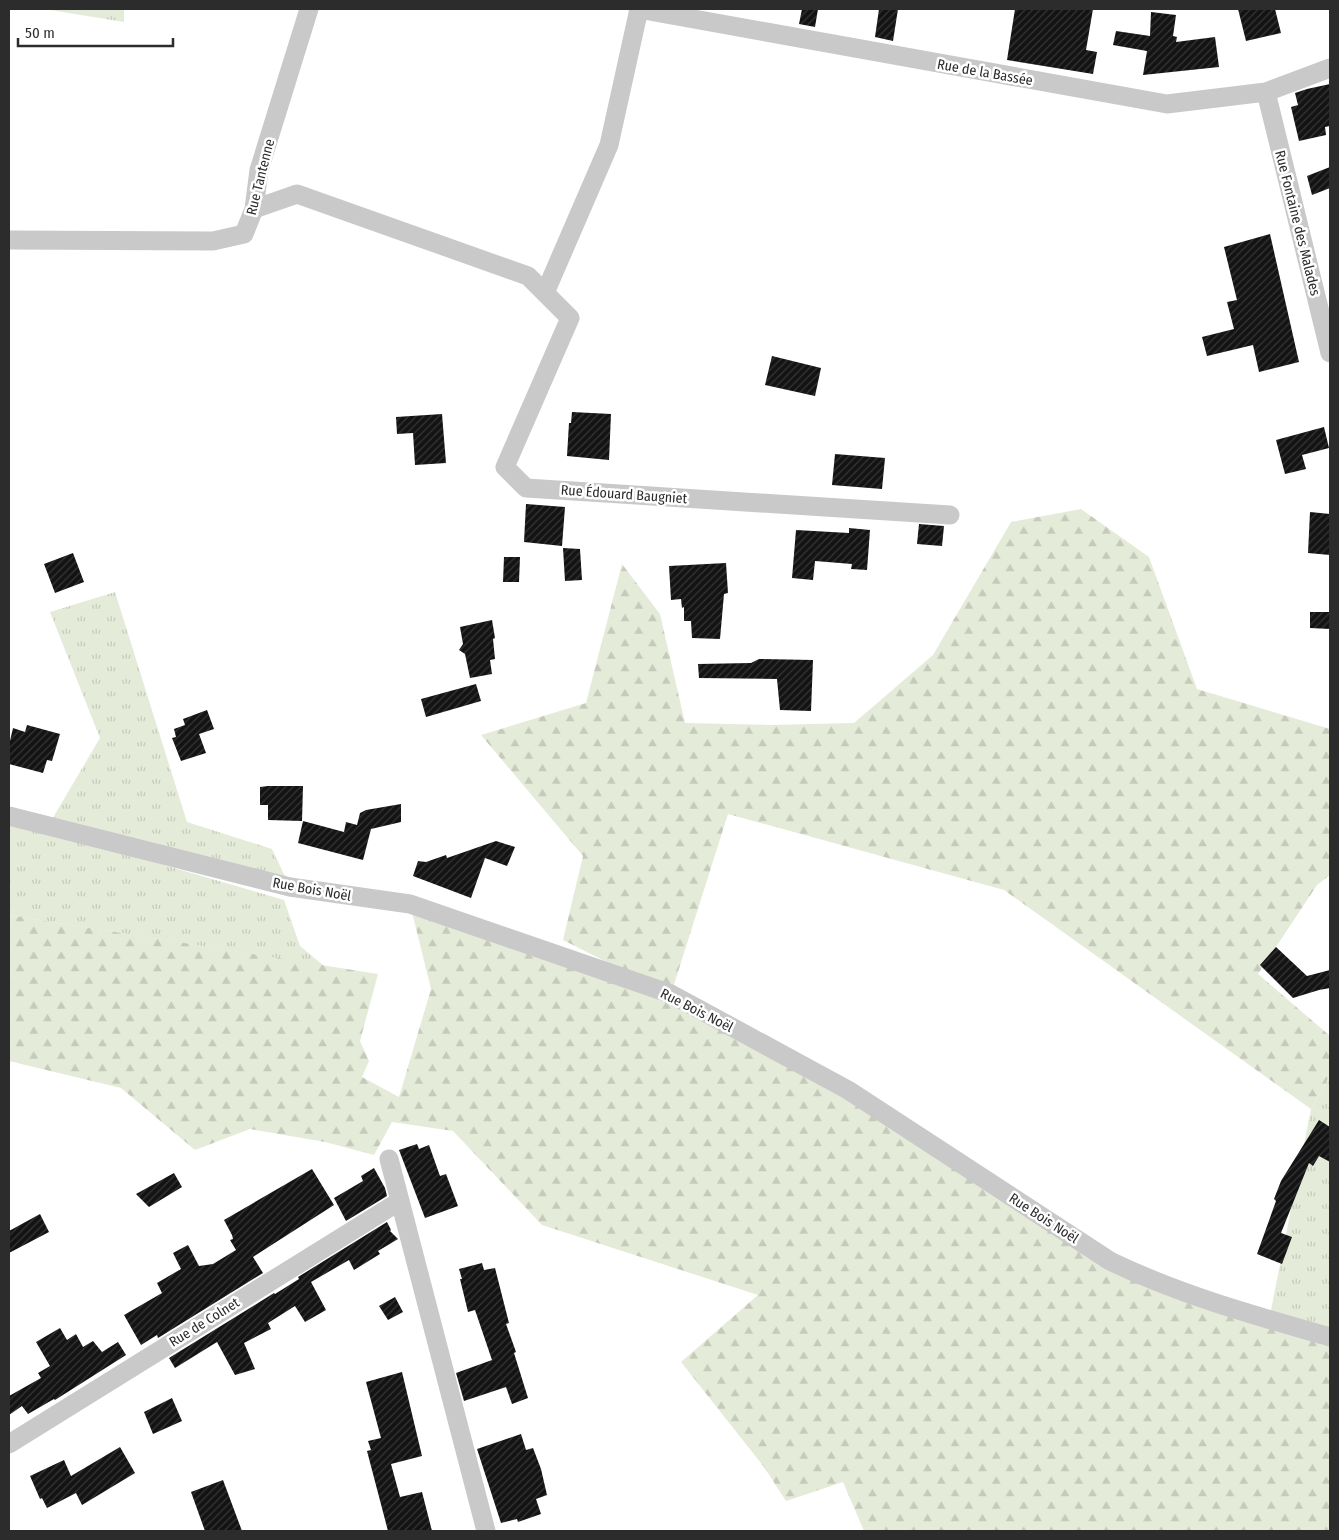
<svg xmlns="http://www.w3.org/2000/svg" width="1339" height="1540" font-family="'Fira Sans Condensed',sans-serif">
<defs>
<pattern id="grass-tufts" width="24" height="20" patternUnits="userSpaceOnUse" patternTransform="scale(1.25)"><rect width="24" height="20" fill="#e5ebd9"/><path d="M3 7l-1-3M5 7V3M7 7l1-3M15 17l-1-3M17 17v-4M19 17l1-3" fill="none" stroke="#c5caba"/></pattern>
<pattern id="forest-firs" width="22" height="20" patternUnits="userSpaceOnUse" patternTransform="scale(1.25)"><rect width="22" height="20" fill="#e5ebd9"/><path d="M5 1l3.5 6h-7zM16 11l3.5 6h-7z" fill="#c5caba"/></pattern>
<pattern id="building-hatch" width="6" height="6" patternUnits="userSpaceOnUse" patternTransform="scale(1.25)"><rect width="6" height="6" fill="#131313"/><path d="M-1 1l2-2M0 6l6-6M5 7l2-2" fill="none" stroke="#363636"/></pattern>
</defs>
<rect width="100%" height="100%" fill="#fff"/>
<path fill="url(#grass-tufts)" d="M 44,9 L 124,9 L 124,22 Z
M 115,592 L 187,822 L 272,849 L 290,887 L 51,821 L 100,738 L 50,612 Z
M 9,820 L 284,900 L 300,946 L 324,966 L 9,915 Z
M 1330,1075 L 1330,1337 L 1268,1325 L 1311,1109 Z"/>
<path fill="url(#forest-firs)" d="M 1081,509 L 1149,557 L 1197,689 L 1330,729 L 1330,875 L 1317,885 L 1258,974 L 1330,1036 L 1330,1075 L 1311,1109 L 1004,890 L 728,814 L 671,994 L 858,1097 L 1110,1261 L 1330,1337 L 1330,1531 L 864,1531 L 843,1482 L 786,1501 L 764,1467 L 681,1362 L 758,1295 L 542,1225 L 453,1131 L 392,1122 L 374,1155 L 325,1142 L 250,1129 L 195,1150 L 121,1088 L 9,1061 L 9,915 L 378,974 L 360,1041 L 369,1061 L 362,1077 L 399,1097 L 431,989 L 410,904 L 666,992 L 563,940 L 583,856 L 481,735 L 586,703 L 622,564 L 660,614 L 685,723 L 770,725 L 854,723 L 933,655 L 1011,522 Z"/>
<path fill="url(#building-hatch)" d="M 802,9 L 818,9 L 815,27 L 799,24 Z
M 879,9 L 898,9 L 893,41 L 875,37 Z
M 1015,9 L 1093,9 L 1086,50 L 1097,52 L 1093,74 L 1007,60 Z
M 1238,9 L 1275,9 L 1281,33 L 1246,41 Z
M 1151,12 L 1176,15 L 1173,36 L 1177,37 L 1176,42 L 1215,37 L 1219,67 L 1143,75 L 1147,51 L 1113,45 L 1116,31 L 1150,36 Z
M 1330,84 L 1330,126 L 1325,127 L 1326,135 L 1299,141 L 1291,107 L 1298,105 L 1295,93 L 1307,89 Z
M 1330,167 L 1330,188 L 1312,195 L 1307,176 Z
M 1270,234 L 1299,362 L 1259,372 L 1253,345 L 1207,356 L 1202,337 L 1234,329 L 1227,302 L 1237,300 L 1224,247 Z
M 772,356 L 821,368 L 815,396 L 765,385 Z
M 572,412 L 611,414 L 609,460 L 567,456 L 569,423 L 571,423 Z
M 442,414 L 446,463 L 415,465 L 413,433 L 397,434 L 396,417 Z
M 1324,427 L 1329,448 L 1302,455 L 1306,469 L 1285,474 L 1276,440 Z
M 835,454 L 885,458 L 882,489 L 832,485 Z
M 526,504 L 565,507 L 562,546 L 524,542 Z
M 1310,512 L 1330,514 L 1330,555 L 1308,553 Z
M 919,524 L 944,526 L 942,546 L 917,544 Z
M 849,528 L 870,530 L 867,570 L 851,569 L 852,564 L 815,561 L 813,580 L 792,578 L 796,530 L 849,533 Z
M 563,548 L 580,549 L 582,580 L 565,581 Z
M 73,553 L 84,582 L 55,593 L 44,564 Z
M 504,557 L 520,557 L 519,582 L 503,582 Z
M 726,563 L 728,593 L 724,594 L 720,639 L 692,638 L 691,621 L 684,621 L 684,607 L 682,608 L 681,599 L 671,600 L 669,566 Z
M 1310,612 L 1330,612 L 1330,629 L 1310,628 Z
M 492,620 L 495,638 L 493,639 L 495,659 L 490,660 L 492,674 L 470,678 L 465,654 L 459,650 L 463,644 L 460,627 Z
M 759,659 L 813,660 L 811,711 L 780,710 L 777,679 L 699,678 L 698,664 L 751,663 Z
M 476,684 L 481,701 L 426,717 L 421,699 Z
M 207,710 L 214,729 L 199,734 L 206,753 L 181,761 L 172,738 L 176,737 L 174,729 L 185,725 L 183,719 Z
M 27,725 L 60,734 L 52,761 L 47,760 L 43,773 L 9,764 L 9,745 L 13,728 L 25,732 Z
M 268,786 L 303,786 L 302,821 L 268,820 L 268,805 L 260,805 L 260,787 Z
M 401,804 L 401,822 L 371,829 L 363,860 L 298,843 L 303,821 L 344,832 L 346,822 L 357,825 L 360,813 L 366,810 Z
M 496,841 L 515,847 L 507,866 L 485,858 L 471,898 L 413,876 L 418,861 L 426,862 L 446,855 L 447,858 Z
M 1276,947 L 1307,976 L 1330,970 L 1330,988 L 1319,990 L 1293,998 L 1260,965 Z
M 1319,1120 L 1330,1127 L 1330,1162 L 1319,1156 L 1313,1166 L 1309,1163 L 1281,1233 L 1292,1237 L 1282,1264 L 1257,1254 L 1276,1201 L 1274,1199 L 1281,1181 Z
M 417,1144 L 419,1149 L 429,1145 L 440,1176 L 446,1174 L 458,1206 L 425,1218 L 399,1150 Z
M 374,1168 L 385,1188 L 387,1196 L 346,1221 L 334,1198 L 363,1181 L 361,1176 Z
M 312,1169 L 334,1205 L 253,1257 L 263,1273 L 158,1338 L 157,1335 L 141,1345 L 124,1315 L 162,1293 L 157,1283 L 181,1269 L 173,1253 L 188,1245 L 199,1266 L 213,1264 L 236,1250 L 230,1240 L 233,1239 L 232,1235 L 224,1220 Z
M 174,1173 L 182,1187 L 149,1207 L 136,1194 Z
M 40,1214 L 49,1232 L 9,1253 L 9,1231 Z
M 387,1222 L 391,1230 L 390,1231 L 398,1239 L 378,1251 L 380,1254 L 354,1270 L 349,1260 L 311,1282 L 326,1310 L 305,1322 L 295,1306 L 268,1323 L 271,1329 L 244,1343 L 255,1369 L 235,1375 L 217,1342 L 175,1368 L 169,1358 L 274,1293 L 275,1294 L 299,1279 L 298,1277 Z
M 482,1263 L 484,1270 L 495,1268 L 509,1323 L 506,1324 L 516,1352 L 514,1353 L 528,1398 L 512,1404 L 506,1387 L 464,1401 L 456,1373 L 492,1360 L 475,1310 L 468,1312 L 460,1279 L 462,1279 L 459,1269 Z
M 395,1297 L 403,1312 L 388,1320 L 379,1306 Z
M 60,1328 L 67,1340 L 76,1334 L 83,1347 L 93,1341 L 102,1352 L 118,1342 L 126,1355 L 55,1400 L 54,1399 L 28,1414 L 22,1406 L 9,1415 L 9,1396 L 41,1378 L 38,1373 L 50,1366 L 36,1342 Z
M 402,1372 L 422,1456 L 391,1464 L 400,1497 L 422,1492 L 432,1531 L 388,1531 L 367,1451 L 371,1450 L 368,1441 L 381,1438 L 366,1382 Z
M 172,1398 L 182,1421 L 153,1434 L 144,1412 Z
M 521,1434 L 526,1450 L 533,1448 L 541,1469 L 547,1495 L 536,1499 L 541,1514 L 518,1522 L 517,1519 L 501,1523 L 477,1449 Z
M 120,1447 L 135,1473 L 82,1505 L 76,1493 L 47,1508 L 42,1498 L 40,1499 L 30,1476 L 64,1460 L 71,1476 Z
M 223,1480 L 242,1531 L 205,1531 L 191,1492 Z"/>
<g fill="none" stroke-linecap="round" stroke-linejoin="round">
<path stroke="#c9c9c9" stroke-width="19" d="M 638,9 L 1167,104 L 1266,92 L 1330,68
M 1266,92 L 1330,353
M 254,209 L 297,194 L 528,276 L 570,318 L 505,467 L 526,488 L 950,515
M 9,240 L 213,241 L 244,234 L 254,209 L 259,170 L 309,9
M 545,293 L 609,145 L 639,9
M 9,816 L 290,887 L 410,904 L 671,994 L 848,1090 L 1110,1261 C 1180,1295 1256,1316 1330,1337
M 389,1159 L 400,1201
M 9,1444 L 400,1201 L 486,1531"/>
</g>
<g text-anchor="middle" stroke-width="5" stroke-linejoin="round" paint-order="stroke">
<g font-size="14" fill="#2c2c2c" stroke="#fff">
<text transform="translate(985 72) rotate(10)" y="5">Rue de la Bassée</text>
<text transform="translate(260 177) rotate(-76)" y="5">Rue Tantenne</text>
<text transform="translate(1298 223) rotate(76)" y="5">Rue Fontaine des Malades</text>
<text transform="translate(624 494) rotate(4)" y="5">Rue Édouard Baugniet</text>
<text transform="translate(312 889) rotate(10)" y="5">Rue Bois Noël</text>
<text transform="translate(697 1010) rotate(27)" y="5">Rue Bois Noël</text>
<text transform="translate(1044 1218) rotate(33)" y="5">Rue Bois Noël</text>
<text transform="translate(204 1322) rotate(-32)" y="5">Rue de Colnet</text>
</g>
</g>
<rect width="1339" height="1540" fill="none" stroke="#2c2c2c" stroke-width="20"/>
<path d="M18 38v8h155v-8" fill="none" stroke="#2c2c2c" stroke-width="2.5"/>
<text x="25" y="38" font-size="15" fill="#2c2c2c" stroke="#ffffff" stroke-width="4" paint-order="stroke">50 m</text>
</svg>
